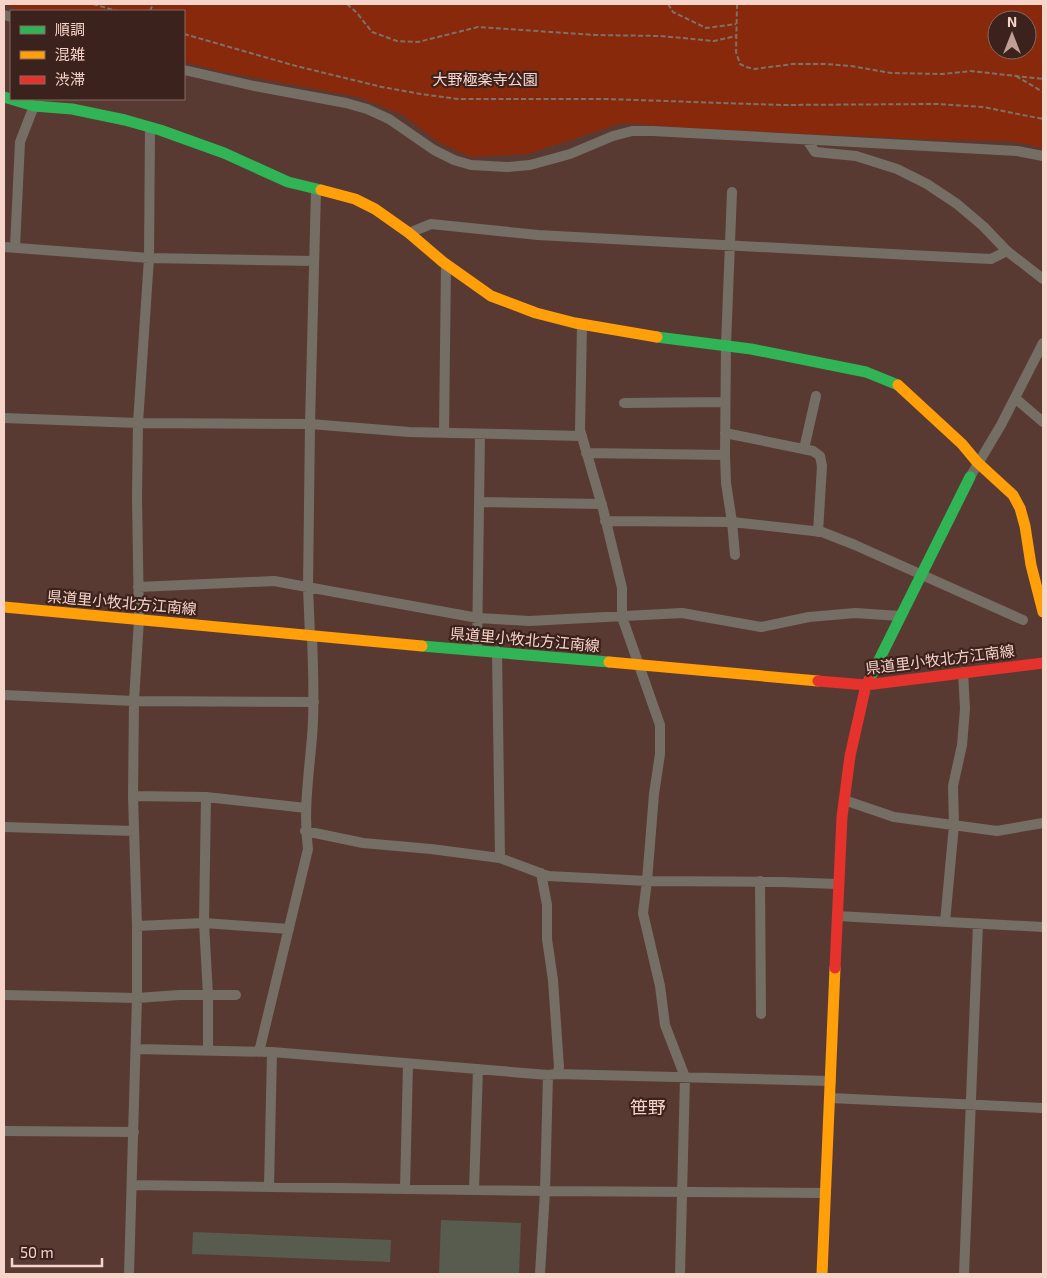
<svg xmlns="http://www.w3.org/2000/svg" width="1047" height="1278" font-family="'Exo 2','Noto Sans JP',sans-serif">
<rect width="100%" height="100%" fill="#593a32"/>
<path fill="#89290b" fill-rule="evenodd" d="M 4,4 L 1043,4 L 1043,149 L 1027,144 L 1005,141 L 941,140 L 705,129 L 622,123 L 528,154 L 470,157 L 438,142 L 403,115 L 358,97 L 219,71 L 184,62 L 184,11 L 22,11 ZM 997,20 L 1027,20 L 1027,50 L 997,50 Z"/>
<path fill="#585c4f" d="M 441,1220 L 521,1223 L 519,1274 L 439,1274 Z
M 193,1232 L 391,1240 L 390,1262 L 192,1254 Z"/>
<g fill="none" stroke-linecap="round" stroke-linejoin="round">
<path stroke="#7e716a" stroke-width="2" stroke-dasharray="5 2.5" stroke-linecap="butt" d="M 93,4 L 117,11
M 347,4 L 357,13 L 372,32 L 397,41 L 418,42 L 478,27 L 595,35 L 661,36 L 714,41 L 736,36
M 668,4 L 673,12 L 706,28 L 736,24
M 737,4 L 736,52 L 740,64 L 746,67 L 755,69 L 793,64 L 825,64 L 851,66 L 891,73 L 942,74 L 971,71 L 1043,79
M 150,11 L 153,4
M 184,34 L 296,66 L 382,87 L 421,94 L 458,99 L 607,99 L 782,105 L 937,104 L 983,107 L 1043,119
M 1016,76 L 1043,92"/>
<path stroke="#756e65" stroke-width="10" d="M 4,15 L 11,17
M 184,70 L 254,86 L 346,103 L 367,109 L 389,119 L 434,150 L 454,160 L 471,165 L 507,167 L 530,165 L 570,154 L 613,136 L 632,131 L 653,131 L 1017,151 L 1043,156
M 807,140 L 815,152 L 856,156 L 897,169 L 927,184 L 957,204 L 983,226 L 1007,251 L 1043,279
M 732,192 L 726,345 L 725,455 L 726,483 L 732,522 L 735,555
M 409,233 L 431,224 L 538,235 L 910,255 L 991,259 L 1007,251
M 4,247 L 149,258 L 314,261
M 15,247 L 20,142 L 34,106
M 582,324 L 580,430 L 603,509 L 622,588 L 622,617 L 660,725 L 660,754 L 654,794 L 647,881 L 643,913 L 660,986 L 665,1025 L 685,1077 L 680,1274
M 1015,398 L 1043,422
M 624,403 L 725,402
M 4,418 L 138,423 L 310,424 L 409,432 L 582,436
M 444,433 L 446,264
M 725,433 L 813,451 L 820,456 L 822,466 L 818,532
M 804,449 L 816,396
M 586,453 L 725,455
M 970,477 L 1001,425 L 1043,343
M 479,502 L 602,504
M 605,521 L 732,522 L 822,532 L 855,545 L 1023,620
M 138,587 L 274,581 L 478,618 L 529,621 L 682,613 L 761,627 L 809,617 L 855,613 L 900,616
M 310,636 L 308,587 L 310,424 L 316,190
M 477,650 L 480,434
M 497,651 L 500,858
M 4,695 L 134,701 L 314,702
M 133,796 L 206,797 L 306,808
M 206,797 L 204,923 L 208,995 L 208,1051
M 844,800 L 894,817 L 997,831 L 1043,823
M 4,827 L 134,831
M 305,831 L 363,843 L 431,849 L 500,858 L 548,876 L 647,881 L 781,882 L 838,884
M 760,881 L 761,1014
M 837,916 L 1043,927
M 945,922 L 954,825 L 953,786 L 962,745 L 965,709 L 963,672
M 137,926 L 204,923 L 289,929
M 4,995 L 137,998 L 179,995 L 236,995
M 136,1049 L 272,1052 L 548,1075 L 557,1074 L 559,1067 L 553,980 L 547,939 L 547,905 L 541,873
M 259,1052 L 308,849 C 303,811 309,774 312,737 C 315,703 313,670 312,636
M 557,1074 L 831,1081
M 830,1098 L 1043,1108
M 4,1131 L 134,1132
M 132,1185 L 545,1191 L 825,1193
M 269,1187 L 272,1052
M 405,1189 L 408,1064
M 474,1190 L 478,1069
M 129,1274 L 137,998 L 137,926 L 133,796 L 134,701 L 139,619 L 137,497 L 138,423 L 149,258 L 150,127
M 540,1274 L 545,1191 L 548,1075
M 964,1274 L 978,924"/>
<path stroke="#30b455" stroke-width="11" d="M 4,97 L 34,106 L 72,109 L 125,120 L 160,130 L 224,153 L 288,182 L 321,190
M 657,337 L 751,349 L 866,372 L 898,385
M 422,646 L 609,662
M 869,680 L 970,477"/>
<path stroke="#ff9f0a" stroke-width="11" d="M 321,190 L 355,199 L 375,209 L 409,233 L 443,262 L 491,296 L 536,313 L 575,323 L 657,337
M 898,385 L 962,444 L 977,462 L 1013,495 L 1020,508 L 1025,526 L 1031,565 L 1043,612
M 4,607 L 422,646
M 609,662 L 818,681
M 822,1274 L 835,968"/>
<path stroke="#e5322d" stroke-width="11" d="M 818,681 L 866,685 L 1043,663
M 835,968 L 842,817 L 850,756 L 866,685 L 869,680"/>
</g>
<g text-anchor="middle" stroke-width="4.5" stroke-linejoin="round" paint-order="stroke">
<g font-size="15" fill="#fbd9d0" stroke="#3c221c">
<text x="485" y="85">大野極楽寺公園</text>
</g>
<g font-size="15" fill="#f7d4ca" stroke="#3c221c">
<text transform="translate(122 603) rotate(5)" y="5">県道里小牧北方江南線</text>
<text transform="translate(525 640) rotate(5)" y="5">県道里小牧北方江南線</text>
<text transform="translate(940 660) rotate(-7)" y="5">県道里小牧北方江南線</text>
</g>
<g font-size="18" fill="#f7d4ca" stroke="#3c221c">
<text x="648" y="1114">笹野</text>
</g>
</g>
<rect width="1047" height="1278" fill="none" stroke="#f7d4ca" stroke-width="10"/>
<rect x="10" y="10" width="175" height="90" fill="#3c221c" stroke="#876962"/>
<rect x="20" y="26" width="25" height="8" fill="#30b455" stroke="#876962"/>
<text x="55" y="35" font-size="15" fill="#f7d4ca">順調</text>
<rect x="20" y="51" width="25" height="8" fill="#ff9f0a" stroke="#876962"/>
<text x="55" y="60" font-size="15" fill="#f7d4ca">混雑</text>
<rect x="20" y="76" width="25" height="8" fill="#e5322d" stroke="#876962"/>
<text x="55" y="85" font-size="15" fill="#f7d4ca">渋滞</text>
<g transform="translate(1012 35)"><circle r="24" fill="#3c221c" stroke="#876962"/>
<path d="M0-4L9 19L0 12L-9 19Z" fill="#c09e95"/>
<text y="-8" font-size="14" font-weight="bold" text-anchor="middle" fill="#f7d4ca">N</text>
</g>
<path d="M12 1258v8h90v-8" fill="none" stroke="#f7d4ca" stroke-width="2.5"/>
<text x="20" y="1258" font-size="15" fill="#f7d4ca" stroke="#3c221c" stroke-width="4" paint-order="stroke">50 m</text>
</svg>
